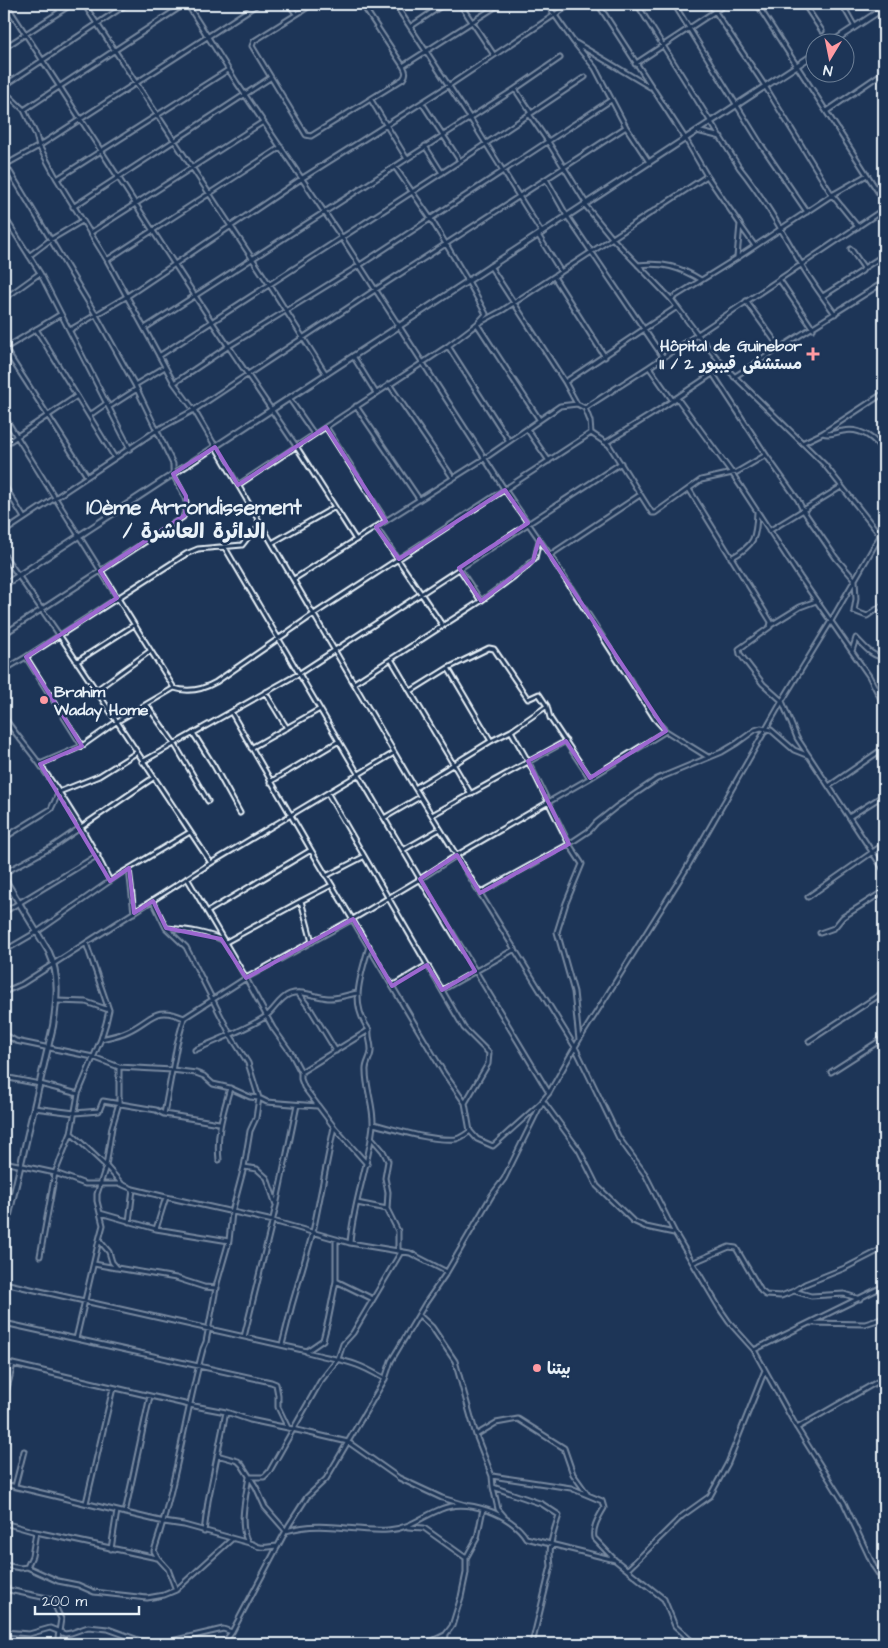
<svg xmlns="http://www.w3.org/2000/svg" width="888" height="1648" font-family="'Architects Daughter','Playpen Sans Arabic',sans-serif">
<rect width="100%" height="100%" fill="#1d3557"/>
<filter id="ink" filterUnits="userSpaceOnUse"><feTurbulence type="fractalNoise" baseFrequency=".02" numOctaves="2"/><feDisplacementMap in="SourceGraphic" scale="10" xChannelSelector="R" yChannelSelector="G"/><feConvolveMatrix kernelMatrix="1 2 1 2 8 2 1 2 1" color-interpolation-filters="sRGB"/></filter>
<g filter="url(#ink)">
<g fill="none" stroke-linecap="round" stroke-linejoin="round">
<defs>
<path id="minor" d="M 6,4 L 212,322 L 296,446 L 356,540
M 55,4 L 60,11
M 84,4 L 269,284 L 326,374
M 187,4 L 237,83 L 342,238 L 505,490 L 550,555 L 655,719 L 666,731 L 708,757
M 289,4 L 296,14
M 313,4 L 254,41 L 252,46 L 306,135 L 311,136 L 403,79 C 407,74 406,71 403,66 L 362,4
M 395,4 L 470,118 L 542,233
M 460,4 L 494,55
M 547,4 L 573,41 L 595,68 L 626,127 L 649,162
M 637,4 L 739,167 C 763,197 781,229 800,262 C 810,280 823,297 835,314
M 674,4 L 762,146 L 807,212
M 710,4 L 765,86 L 832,195 L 858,227
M 757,4 L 884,201
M 804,4 L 822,31
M 842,4 L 855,27
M 4,9 L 12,4
M 410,27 L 444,4
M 576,43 L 650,87
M 4,48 L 72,4
M 635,64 L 726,4
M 403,66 L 500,4
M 4,86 L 127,4
M 515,89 L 531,113
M 4,91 L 24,110 L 36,135 L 39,146 L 57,179 L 107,260 L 174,383 L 194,410 L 238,485 L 415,788 L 575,1047 L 619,1138 L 645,1174 L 675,1233 L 720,1309 L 729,1322 L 754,1350 L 797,1428 L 844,1503 L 874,1567 L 884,1582
M 371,100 L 407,159
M 422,103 L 460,161
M 24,110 L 185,4
M 827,111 L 884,72
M 529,114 L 547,140 L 586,203
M 884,121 L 883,124 L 884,128
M 697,131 L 721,137
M 425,146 L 442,173
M 4,162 L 96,315 L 135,385 L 173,464 C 173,468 173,472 174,476 C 180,490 192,501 183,517 L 4,634
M 5,165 L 39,146 L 258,4
M 395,167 L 431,219 L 468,281 L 486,314 L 477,324 L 539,419
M 707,176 L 740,224 L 737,257
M 57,179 L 228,70
M 546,179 L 567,216 L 663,357
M 585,205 L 613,239 L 671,299 L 702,340 L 724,366 L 824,464 L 884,540
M 73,207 L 270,78
M 4,216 L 40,273 L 130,449
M 740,225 L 755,246
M 90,233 L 263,122
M 538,235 L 561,272
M 29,256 L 50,240 L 82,221
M 107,260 L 281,147
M 638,265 C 662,262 680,267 701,280
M 490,266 L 565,382 L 577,404 L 585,408 L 590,421 L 591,433 L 609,445 L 652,513 L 655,513 L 701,480 L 737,472 L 766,455 L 713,374
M 864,268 L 884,255
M 554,277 L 605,357
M 779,279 L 813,329
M 4,286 L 9,295
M 823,296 L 862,271 L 864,268 L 851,249
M 4,299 L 40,273
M 671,299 L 737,258 L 832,195 L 867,175
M 746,301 L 780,348
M 145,328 L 515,89 L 560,58
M 36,329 L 115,458
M 70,330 L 126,297 L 301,179 L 448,86 L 571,4
M 448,346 L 509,441
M 4,349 L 61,314
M 5,349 L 87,476
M 159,356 L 460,161 L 585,77
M 353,356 L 376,393
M 649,367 L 673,401
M 734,377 L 884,282
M 565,382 L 677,307
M 174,383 L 229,346 L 360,265 L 611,100
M 389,384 L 453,478
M 135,385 L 165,367
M 289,398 L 314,434
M 677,398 L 732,473 L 800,577 L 869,676 L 884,705
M 356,406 L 419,499
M 109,407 L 137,389
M 585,408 L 649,367 L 884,209
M 90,415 L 107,403
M 4,416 L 174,688 C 189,693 202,690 216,682 L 314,614 L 591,433
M 326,427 L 386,521
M 527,429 L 549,461
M 823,433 C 830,436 836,432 843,431 C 861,427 876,439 884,453
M 607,442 L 657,411 L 724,366
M 802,443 L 823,433 L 884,393
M 4,445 L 77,396
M 766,455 L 798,500 L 803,510 L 836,558 L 855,580 L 856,599 L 854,611 L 867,616 L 884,604
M 4,485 L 24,518
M 238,485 L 448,346 L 477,324 L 503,310 L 707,176 L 685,138 L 598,4
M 689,489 L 771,622 L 770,627 L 739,649 L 740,654 L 763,684 L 782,701 L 797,738 L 884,870
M 376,527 L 443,626
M 769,531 L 841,487
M 4,532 L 157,430 L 194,410 L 375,290 L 626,127
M 272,543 L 335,507
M 224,546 L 420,879 L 549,1093
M 4,555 L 60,636 L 211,863
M 550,555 L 640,495
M 731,558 C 755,545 756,538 757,512
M 459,568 L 481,601
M 294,579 L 485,458 L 560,406 L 577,404
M 771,625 L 800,607 L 816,601
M 852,651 L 856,638 C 865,647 872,657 884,657
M 26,657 L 82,746
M 391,659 L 471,794
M 76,662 L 134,625
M 448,668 L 491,741
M 4,670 L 26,657 L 186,554 L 198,549 L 242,545 L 249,536 L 262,525
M 354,683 L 481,601 L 523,570 L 535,558 L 539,540
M 95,691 L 150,651
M 411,691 L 448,668 L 489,648 L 494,649 L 526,696 L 528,699 L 539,694 L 547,706 L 550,718 L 590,778
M 265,692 L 287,728
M 147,705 L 174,743 L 208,801
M 231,712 L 311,850 L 444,1073 L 465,1103 L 470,1131 L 477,1139 L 493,1146 L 543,1101 L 579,1150 L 597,1186 L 633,1221 L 646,1227 L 674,1233
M 4,717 C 15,734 29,749 41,766 C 67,802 91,841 110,881
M 511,731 L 528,761 L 569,844 L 582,864 L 566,903 L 557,932 L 574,992 L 579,1040
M 193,733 L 214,766 L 240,813
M 251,748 L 320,709
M 142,762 L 300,673 L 621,463
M 40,764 L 82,746 L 116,722 L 174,688
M 270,782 L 339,741
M 829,786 L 884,748
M 415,788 L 491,741 L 511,731 L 547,706
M 328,794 L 464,1028 L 489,1053 L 488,1064 L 465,1103
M 432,815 L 566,741
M 849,817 L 884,795
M 384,818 L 420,797
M 4,838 L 51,809 L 59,792 L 99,776 L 136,753
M 403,850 L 440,829
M 129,869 L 134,913
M 4,873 L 52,847 L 153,778
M 326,876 L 363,857
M 187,878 L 246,978 L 273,1028 L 291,1053 L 301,1072 L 301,1079 L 304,1087 L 334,1127 L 367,1164
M 480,893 L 569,844 L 590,830 L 596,823 L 616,807 L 657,779 L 722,752 L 737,743 L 755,730 L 761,728 L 771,730 L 794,750 L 809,756
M 808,897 L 884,844
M 153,901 L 166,928 L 186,947 L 231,1036 L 248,1063 L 259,1098 L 256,1118 L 250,1131 L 244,1167 L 232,1212 L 229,1241 L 217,1283 L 206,1342 L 203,1349 C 185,1416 176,1485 154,1551 L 158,1558 L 168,1569 L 176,1590
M 301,901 L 312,942
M 4,912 L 98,855
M 207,912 L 311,850
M 167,928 C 187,930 208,932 226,942 L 301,901 L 332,885
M 820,933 L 834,928 L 843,917 L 884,891
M 4,951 L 40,930 L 120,874 L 190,832
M 392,986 L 427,965
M 442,990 L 515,949
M 4,992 L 22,984 L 211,863 L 394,753
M 298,993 L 311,1010 L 336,1051
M 57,1001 L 86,1002 L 109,1010
M 4,1034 L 16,1041 L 93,1057 L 119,1067 L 172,1070 L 196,1073 L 204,1076 L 213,1084 L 230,1088 L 250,1097 L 259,1098 L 267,1102 L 317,1106
M 101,1039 C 110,1037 120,1035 128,1031 C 152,1020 154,1005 184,1018
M 809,1041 L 884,992
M 195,1050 C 219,1039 243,1031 265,1017 C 274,1011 279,998 290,994 C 303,990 315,997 328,998 C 337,999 349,994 358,993
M 119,1067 L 119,1103 L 112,1127 L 106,1166 L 97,1194 L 97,1201 L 103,1225 L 99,1240 L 109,1252 L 112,1262 L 117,1268 L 176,1278 L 204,1287 L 217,1288
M 301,1072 L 369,1030
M 831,1072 L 884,1038
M 4,1077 L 40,1084 L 78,1094
M 34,1108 L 75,1113 L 99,1111 L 103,1101 L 156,1110 L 164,1114 L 219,1123
M 164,1114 L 177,1044 L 184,1018 L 246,978 L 353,919 L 420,879 L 457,855 L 590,778 L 666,731
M 373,1124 C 399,1130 429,1141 456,1139 C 461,1138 466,1134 470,1131
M 71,1133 L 106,1166 L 121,1183
M 371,1137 L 383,1151 L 388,1161 L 385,1178 L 388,1192 L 387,1209 L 398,1231 L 398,1251
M 219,1160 C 216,1133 223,1113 230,1088
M 4,1162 L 55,1173 L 85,1184 L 121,1184 L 133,1189 L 166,1197 L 273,1221 L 350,1243 L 410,1253 L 447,1272
M 244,1167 L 257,1169 L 267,1178 L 276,1205
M 357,1203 L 387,1209
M 4,1205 L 11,1207
M 100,1213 L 156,1229 L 229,1241
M 129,1222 L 133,1189
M 156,1229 L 166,1197
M 350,1243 C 353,1203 369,1165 373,1125 C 374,1107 366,1089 366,1071 C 365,1063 372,1057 371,1049 C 371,1042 368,1038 369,1030 C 349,1002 361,976 369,946
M 40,1256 L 55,1173 L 71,1133 L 78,1094 L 101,1039 L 106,1023 L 109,1010 L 86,943
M 694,1262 L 729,1247 L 736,1248 L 761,1291 L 766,1295 L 781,1296 L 794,1291 L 811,1296 L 844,1294 L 860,1299
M 94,1264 L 116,1268
M 336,1281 L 373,1299
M 4,1283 L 307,1351 L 323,1340 L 328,1321 L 336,1281 L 336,1239
M 794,1291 L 805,1284 L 845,1268 L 884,1248
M 419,1315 L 432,1327 L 455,1361 L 476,1435 L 492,1476 L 493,1487 L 542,1504 L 559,1515 C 553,1534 548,1546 551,1566 L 532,1644
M 4,1323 L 271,1382 L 276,1384 L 278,1395 L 278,1407 L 288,1428 L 250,1420 L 226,1412 L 189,1405 L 4,1362
M 811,1323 L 865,1324 L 884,1318
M 244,1337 L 276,1206 L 297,1105
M 76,1339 L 99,1240
M 282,1345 L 292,1305 L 313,1232 L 334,1127
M 754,1350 L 884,1286
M 307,1352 C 324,1357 341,1359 357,1365 C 366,1368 376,1374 385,1379
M 4,1401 L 13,1364
M 288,1428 L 348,1442 L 399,1478 L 442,1498 L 466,1505
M 797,1428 L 884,1378
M 476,1435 L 496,1423 L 518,1419 L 564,1448 L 573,1474 L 588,1495
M 217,1455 L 238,1461 L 242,1465 L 256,1487 L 265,1507 L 286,1531 C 324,1520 351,1532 388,1530 C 409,1529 423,1516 441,1509 C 467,1498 512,1514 526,1538 L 615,1560 L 664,1599 L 675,1626 L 695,1644
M 492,1476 L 571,1488 L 602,1501 L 604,1508 C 599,1517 592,1527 594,1538 L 614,1559
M 4,1484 L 164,1522 L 184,1525 L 253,1544 C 261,1550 269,1546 278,1546
M 15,1486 L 24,1451
M 493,1487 L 498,1509 L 504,1516
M 86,1503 L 113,1388
M 125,1513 L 150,1396
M 4,1523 L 36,1532 L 157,1558
M 408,1527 L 424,1528 L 466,1558
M 204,1532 L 208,1501 L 226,1412
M 248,1542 C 238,1526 246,1495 249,1477 L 264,1477 L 269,1472 L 320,1382 L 338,1359 L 343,1344 L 353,1333 L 401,1252
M 111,1549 L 117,1511
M 4,1565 L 20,1568 L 27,1567 L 32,1556 L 36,1532
M 27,1567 L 58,1581 L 78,1585 L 94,1592 L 147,1598 L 164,1595 L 176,1590 L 232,1539
M 628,1569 L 682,1516 L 710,1496 L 728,1463 L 765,1370
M 4,1589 L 52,1599 L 61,1619 L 57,1644
M 4,1632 L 29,1634 L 50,1628 L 65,1634 L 71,1633 L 88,1627 L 108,1629 L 144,1642 L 159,1644 L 223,1629 L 232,1632
M 223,1644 L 232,1632 L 289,1525 L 307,1497 L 326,1479 L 385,1379 L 391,1361 L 425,1304 L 447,1272 L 492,1195 L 504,1179 L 543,1100 L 549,1093 L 579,1040 L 685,871 L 782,701 L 831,621 L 884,529
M 426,1644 L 445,1635
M 445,1644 L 446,1634 L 452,1626 L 461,1597 L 466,1573 L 466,1558 L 477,1538 L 483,1509
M 680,1644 L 686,1637"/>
<path id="tertiary" d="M 832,42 L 884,8
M 4,585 L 816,53
M 4,878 L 49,952 C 60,976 57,1000 53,1026 L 4,1236"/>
</defs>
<use href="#minor" stroke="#e8f1f8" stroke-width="7"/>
<use href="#tertiary" stroke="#e8f1f8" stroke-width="8"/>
<use href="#minor" stroke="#1d3557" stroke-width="3"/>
<use href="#tertiary" stroke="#1d3557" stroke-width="4"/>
</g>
</g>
<path d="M0 0H888V1648H0ZM 326,427 L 386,521 L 376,527 L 399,559 L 505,490 L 528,523 L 459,568 L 481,601 L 533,561 L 539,539 L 666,731 L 590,778 L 566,741 L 528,761 L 569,844 L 480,893 L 457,855 L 420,879 L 475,971 L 442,990 L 427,965 L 392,986 L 353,919 L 246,978 L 221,939 L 166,928 L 153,901 L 134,913 L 129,868 L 110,881 L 40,764 L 82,746 L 26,657 L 117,598 L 100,571 L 185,515 L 186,496 L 173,474 L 215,447 L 238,485 Z" fill="#1d3557" fill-opacity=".55" fill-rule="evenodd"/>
<path fill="none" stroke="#9c67d0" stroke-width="4" stroke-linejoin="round" d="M 326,427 L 386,521 L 376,527 L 399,559 L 505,490 L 528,523 L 459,568 L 481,601 L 533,561 L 539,539 L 666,731 L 590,778 L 566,741 L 528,761 L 569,844 L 480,893 L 457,855 L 420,879 L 475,971 L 442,990 L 427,965 L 392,986 L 353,919 L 246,978 L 221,939 L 166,928 L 153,901 L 134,913 L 129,868 L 110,881 L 40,764 L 82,746 L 26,657 L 117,598 L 100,571 L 185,515 L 186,496 L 173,474 L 215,447 L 238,485 Z"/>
<g fill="#ff9aa2" stroke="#1d3557" stroke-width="2">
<path d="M810.5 346.5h5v5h5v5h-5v5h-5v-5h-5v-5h5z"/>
<circle cx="44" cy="700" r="5"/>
<circle cx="537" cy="1368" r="5"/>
</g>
<g text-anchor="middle" stroke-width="5" stroke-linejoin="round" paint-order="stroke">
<g font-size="16" font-weight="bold" fill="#e8f1f8" stroke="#1d3557" text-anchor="start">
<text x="802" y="351" text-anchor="end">Hôpital de Guinebor<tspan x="802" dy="18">II / مستشفى قيببور 2</tspan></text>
<text x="54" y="697">Brahim<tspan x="54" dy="18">Waday Home</tspan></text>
<text x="547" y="1374">بيتنا</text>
</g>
<g font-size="21" font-weight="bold" fill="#e8f1f8" stroke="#1d3557">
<text x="194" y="514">10ème Arrondissement<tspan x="194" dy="24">/ الدائرة العاشرة</tspan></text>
</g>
</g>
<rect width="888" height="1648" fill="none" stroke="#1d3557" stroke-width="20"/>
<rect x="10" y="10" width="868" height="1628" fill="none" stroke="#e8f1f8" stroke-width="2" filter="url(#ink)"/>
<g transform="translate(830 58) rotate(190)"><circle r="24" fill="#1d3557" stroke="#6e8097"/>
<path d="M0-4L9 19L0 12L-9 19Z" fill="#ff9aa2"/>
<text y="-8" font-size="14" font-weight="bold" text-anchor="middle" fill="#e8f1f8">N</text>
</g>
<path d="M35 1606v8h104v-8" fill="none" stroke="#e8f1f8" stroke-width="2.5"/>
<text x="42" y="1606" font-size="15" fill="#e8f1f8" stroke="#1d3557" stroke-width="4" paint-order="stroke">200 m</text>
</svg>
